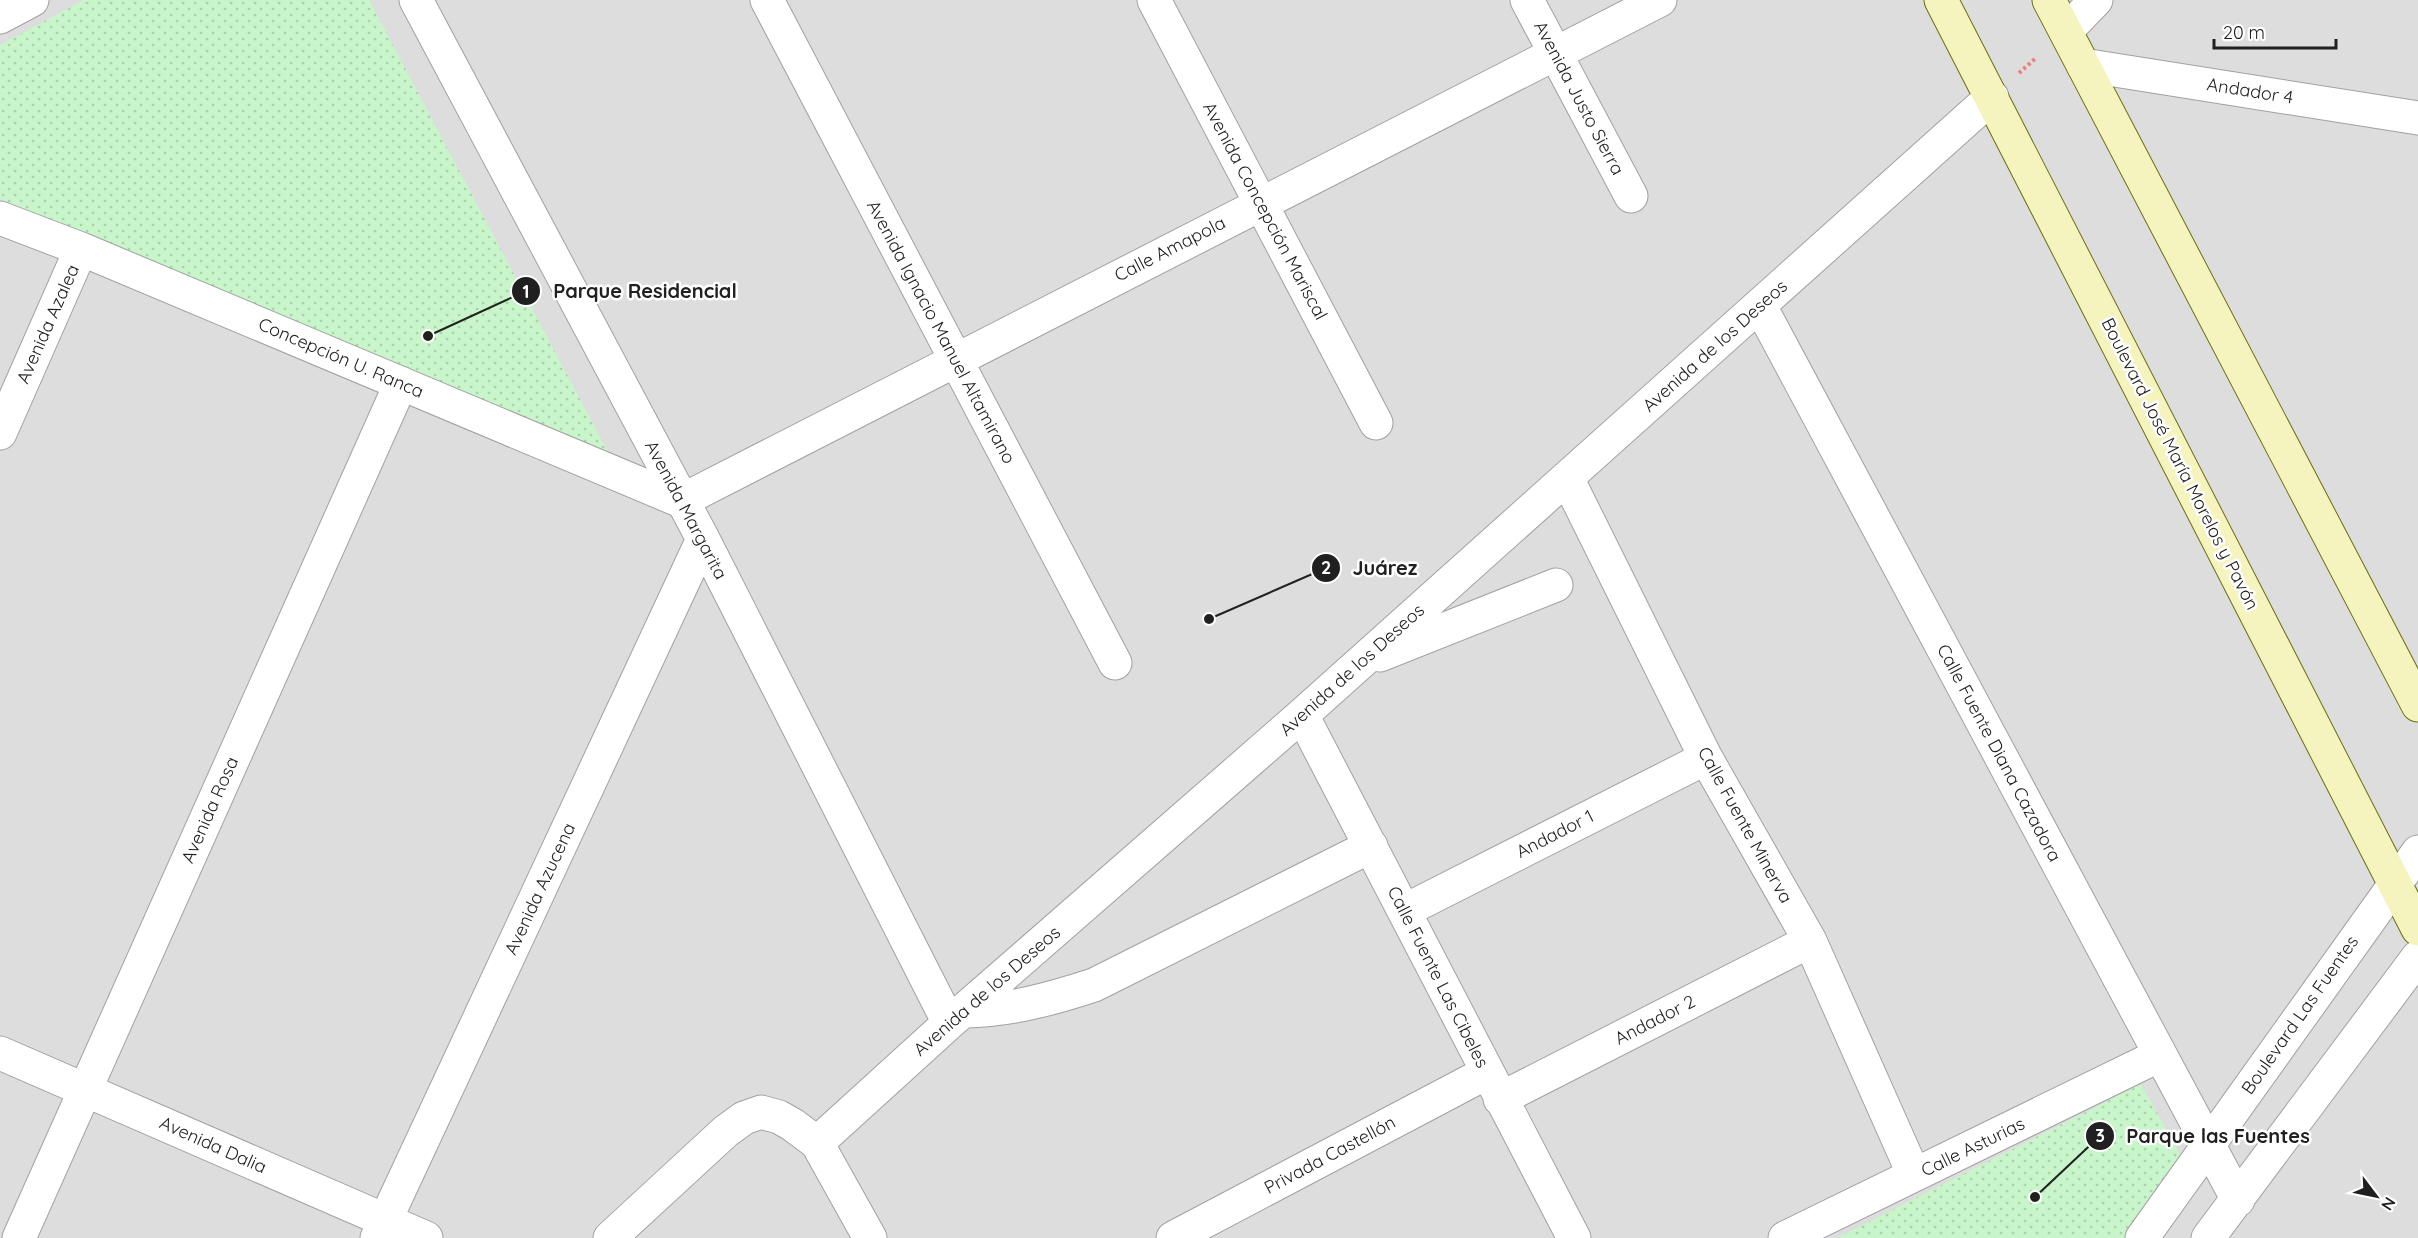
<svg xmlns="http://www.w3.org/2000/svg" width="2418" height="1238" font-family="Quicksand,sans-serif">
<defs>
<pattern id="park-dots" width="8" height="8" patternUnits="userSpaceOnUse" patternTransform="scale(1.5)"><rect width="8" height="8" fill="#c8f5c9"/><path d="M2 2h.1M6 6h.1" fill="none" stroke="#acd2ac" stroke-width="1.8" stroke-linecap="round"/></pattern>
</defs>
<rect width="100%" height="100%" fill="#efece7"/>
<path fill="#dedddd" d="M 0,0 L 2418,0 L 2418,1238 L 0,1238 Z"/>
<path fill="url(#park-dots)" d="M 84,0 L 369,0 L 619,473 L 0,199 L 0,45 Z
M 2141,1084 L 2181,1156 L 2124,1238 L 1837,1238 Z"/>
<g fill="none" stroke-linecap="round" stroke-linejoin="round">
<defs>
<path id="minor" d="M 416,0 L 703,539 L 949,1023
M 767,0 L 1115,663
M 1154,0 L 1376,423
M 1527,0 L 1631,196
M 0,17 L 32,0
M 2066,31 L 2096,0
M 2083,65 L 2418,118
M 0,218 L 81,249 L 681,501 L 1660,0
M 1760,306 L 2238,1200
M 0,433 L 81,249
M 1567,478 L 1706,758 L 1810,941 L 1914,1175
M 1380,655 L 1556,585
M 1302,715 L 1574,1238
M 1404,911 L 1706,758
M 965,1011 C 1011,1010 1051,999 1094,985 L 1371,846
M 0,1053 L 426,1238
M 1500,1099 L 1810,941
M 817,1143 L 949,1023 L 1302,715 L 1992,97
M 19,1238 L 401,383
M 377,1238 L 703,539
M 610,1238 L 726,1131 L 744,1118 L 761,1112 L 779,1117 L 793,1125 L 817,1143 L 870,1238
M 1173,1238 L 1486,1073
M 1785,1238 L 2160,1055
M 2142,1238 L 2418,852
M 2208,1238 L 2418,957"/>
<path id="secondary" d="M 1941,0 L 2418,929
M 2049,0 L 2418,705"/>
</defs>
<use href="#minor" stroke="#a1a1a1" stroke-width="35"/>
<use href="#secondary" stroke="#6a6f0e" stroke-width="35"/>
<path stroke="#ef7e78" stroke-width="4" stroke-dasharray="3 3" stroke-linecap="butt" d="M 2019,73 L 2036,58"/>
<use href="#minor" stroke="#fff" stroke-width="33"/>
<use href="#secondary" stroke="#f5f4bf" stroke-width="33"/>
</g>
<g text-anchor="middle" stroke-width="5" stroke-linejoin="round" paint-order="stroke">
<g font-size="18" fill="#202020" stroke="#fff">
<text transform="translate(2250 91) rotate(9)" y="6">Andador 4</text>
<text transform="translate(1579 98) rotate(62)" y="6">Avenida Justo Sierra</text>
<text transform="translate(1265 211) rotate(62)" y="6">Avenida Concepción Mariscal</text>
<text transform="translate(1170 249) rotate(-27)" y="6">Calle Amapola</text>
<text transform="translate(48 324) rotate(-66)" y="6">Avenida Azalea</text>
<text transform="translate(941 332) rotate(62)" y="6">Avenida Ignacio Manuel Altamirano</text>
<text transform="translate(1715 346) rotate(-42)" y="6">Avenida de los Deseos</text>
<text transform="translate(341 358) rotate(23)" y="6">Concepción U. Ranca</text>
<text transform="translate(2180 464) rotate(63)" y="6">Boulevard José María Morelos y Pavón</text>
<text transform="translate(686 510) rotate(62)" y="6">Avenida Margarita</text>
<text transform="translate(1352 670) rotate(-42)" y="6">Avenida de los Deseos</text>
<text transform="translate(1999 753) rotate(62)" y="6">Calle Fuente Diana Cazadora</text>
<text transform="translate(210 810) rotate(-66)" y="6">Avenida Rosa</text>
<text transform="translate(1745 825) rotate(61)" y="6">Calle Fuente Minerva</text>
<text transform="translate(1555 834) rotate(-27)" y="6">Andador 1</text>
<text transform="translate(540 889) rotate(-65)" y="6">Avenida Azucena</text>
<text transform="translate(1438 977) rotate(63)" y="6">Calle Fuente Las Cibeles</text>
<text transform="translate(987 991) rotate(-41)" y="6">Avenida de los Deseos</text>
<text transform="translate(2300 1015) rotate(-55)" y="6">Boulevard Las Fuentes</text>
<text transform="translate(1655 1020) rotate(-27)" y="6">Andador 2</text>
<text transform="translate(213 1145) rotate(24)" y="6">Avenida Dalia</text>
<text transform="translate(1973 1147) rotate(-26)" y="6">Calle Asturias</text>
<text transform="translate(1330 1155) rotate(-28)" y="6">Privada Castellón</text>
</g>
</g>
<path fill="none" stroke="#202020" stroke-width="2" d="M428 336L526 291M1209 619L1326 568M2035 1197L2100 1136"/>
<g fill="#202020" stroke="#fff" stroke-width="2">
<circle cx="428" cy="336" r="6"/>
<circle cx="1209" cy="619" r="6"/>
<circle cx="2035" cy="1197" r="6"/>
<circle cx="526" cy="291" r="15"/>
<circle cx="1326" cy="568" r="15"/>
<circle cx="2100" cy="1136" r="15"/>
</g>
<g font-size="18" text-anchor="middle" font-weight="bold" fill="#fff">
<text x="526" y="298">1</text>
<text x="1326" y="574">2</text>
<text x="2100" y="1142">3</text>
</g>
<g font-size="20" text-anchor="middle" font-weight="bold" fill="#202020" stroke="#fff" stroke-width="5" stroke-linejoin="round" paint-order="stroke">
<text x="645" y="298">Parque Residencial</text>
<text x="1385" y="575">Juárez</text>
<text x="2218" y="1143">Parque las Fuentes</text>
</g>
<g transform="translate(2376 1196) rotate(122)" stroke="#ffffff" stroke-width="4.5" paint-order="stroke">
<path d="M0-4.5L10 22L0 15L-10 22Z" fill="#202020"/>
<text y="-9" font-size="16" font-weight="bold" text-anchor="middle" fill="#202020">N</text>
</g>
<path d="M2214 39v9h122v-9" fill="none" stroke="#202020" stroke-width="3"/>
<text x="2223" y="39" font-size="18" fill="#202020" stroke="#ffffff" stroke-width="4.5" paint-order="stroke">20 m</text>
</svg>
